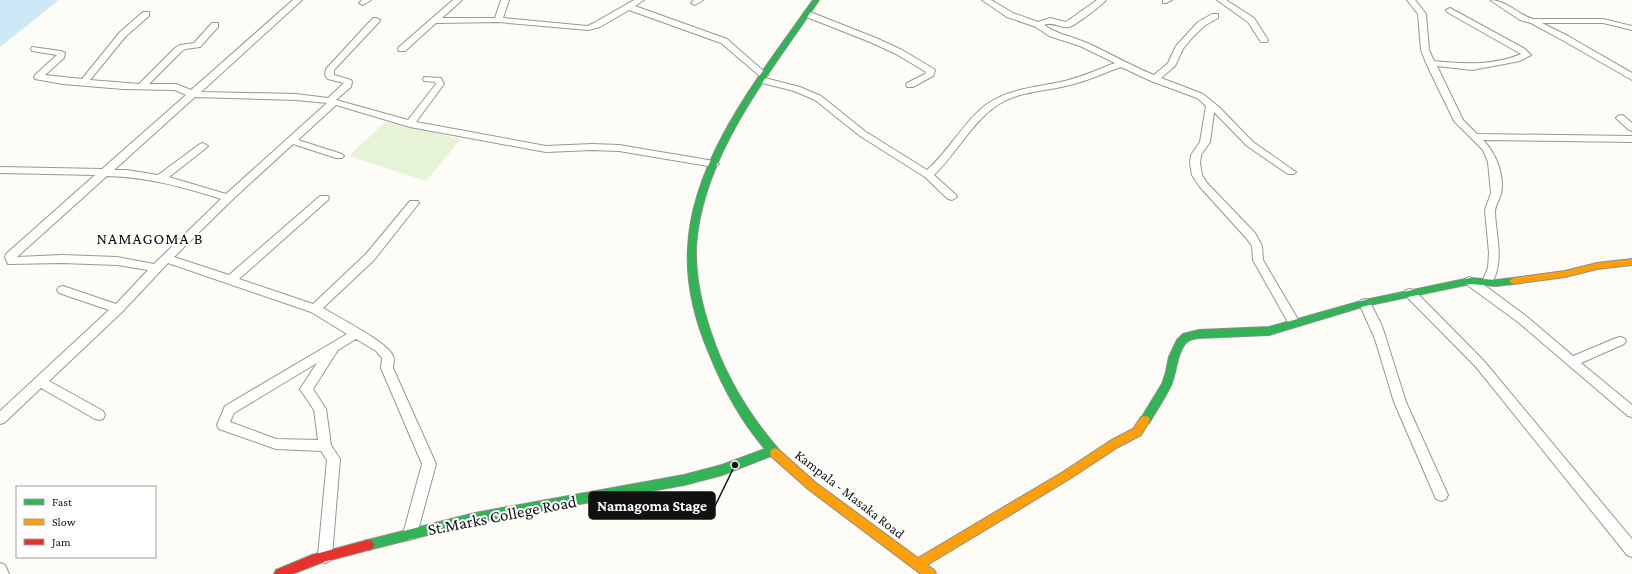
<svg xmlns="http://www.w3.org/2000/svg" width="1632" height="574" font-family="'Crimson Pro',serif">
<rect width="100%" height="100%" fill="#fdfcf7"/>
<path fill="#e7f3d7" d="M 385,122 L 461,139 L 426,181 L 349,156 Z"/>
<path fill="#cde8f7" d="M 0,0 L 59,0 L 0,47 Z"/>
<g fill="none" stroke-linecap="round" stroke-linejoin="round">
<defs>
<path id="street" d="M 293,0 L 302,0 L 201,92 L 296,94 L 328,98 L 344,83 L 328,79 L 325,75 L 326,69 L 373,18 L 376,18 L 380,20 L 379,22 L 334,70 L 334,75 L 351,80 L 352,82 L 351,87 L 336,100 L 408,120 L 436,84 L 435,82 L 424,81 L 423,79 L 424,77 L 441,78 L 444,84 L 416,122 L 546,146 L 592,144 L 619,145 L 714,161 L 719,164 L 714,167 L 619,151 L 592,150 L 546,152 L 410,127 L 336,105 L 298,140 L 342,154 L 344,156 L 342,158 L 336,158 L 293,144 L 232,200 L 174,257 L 229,275 L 320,196 L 328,196 L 329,198 L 328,200 L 239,279 L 313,304 L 366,254 L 410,201 L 418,201 L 419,203 L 374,260 L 323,308 C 337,317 388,342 393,356 C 395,359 393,364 393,368 L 436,464 L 417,534 L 415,538 L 410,540 L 405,538 L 403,534 L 422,464 L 381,368 L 382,358 L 376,351 L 356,339 L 338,350 L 313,389 L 326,409 L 331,445 L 340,459 L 332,556 L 330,561 L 325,563 L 320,561 L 318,556 L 327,460 L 321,451 L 276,449 L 219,429 L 217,425 L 225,406 L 347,334 L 311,312 L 168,263 L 122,312 L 49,381 L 103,411 L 105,415 L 103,419 L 99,420 L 95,419 L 41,388 L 4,423 L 0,424 L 0,411 L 109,310 L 59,293 L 57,290 L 59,287 L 63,286 L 116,304 L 148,270 L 117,265 L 62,263 L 8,264 L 5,257 L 6,254 L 95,175 L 0,173 L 0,167 L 102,169 L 186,95 L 175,90 L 123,89 L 63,84 L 35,79 L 34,77 L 35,75 L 57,55 L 32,51 L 31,49 L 32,47 L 61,51 L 65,53 L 64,58 L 45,75 L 82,79 L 120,32 L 143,12 L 149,12 L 149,16 L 126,36 L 90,80 L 139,84 L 175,48 L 180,45 L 194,43 L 212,23 L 218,23 L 218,27 L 200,47 L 185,49 L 181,52 L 149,84 L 176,84 L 191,90 ZM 195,97 L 296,100 L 327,103 L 226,194 L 169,177 L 206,148 L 208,146 L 203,143 L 200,144 L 158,175 L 127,170 L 114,170 ZM 107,176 C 148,177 183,187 221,199 L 154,264 L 117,257 L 62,255 L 17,257 ZM 317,363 L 300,389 L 314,410 L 318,440 L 276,439 L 230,422 L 234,413 Z
M 362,0 L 371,0 L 363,5 L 359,3 Z
M 453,0 L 462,0 L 442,18 L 495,18 L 501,0 L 509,0 L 503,18 L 587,26 L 594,23 L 634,0 L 644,0 L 635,6 L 727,39 L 768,75 L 764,78 L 761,77 L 721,43 L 629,10 L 600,27 L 588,30 L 498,22 L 436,23 L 405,51 L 399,51 L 398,49 L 399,47 Z
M 694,0 L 703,0 L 695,5 L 691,3 Z
M 982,0 L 991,0 L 1013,13 L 1038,22 L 1050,18 L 1066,22 L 1097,0 L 1106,0 C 1102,5 1075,26 1069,27 C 1061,29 1053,21 1044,25 C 1058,35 1072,36 1087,43 C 1110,53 1131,66 1154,75 L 1168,63 L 1176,46 L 1198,22 L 1212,14 L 1218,14 L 1218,18 L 1204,26 L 1191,39 L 1183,49 L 1175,66 L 1161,78 L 1203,94 L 1219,107 L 1253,142 L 1296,172 L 1294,174 L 1288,174 L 1247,146 L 1214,112 L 1210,142 L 1201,155 L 1200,163 L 1202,175 L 1207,183 L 1255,233 L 1262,246 L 1263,260 L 1300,323 L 1298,326 L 1294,327 L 1290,326 L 1253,260 L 1252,246 L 1247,239 L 1200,187 L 1192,175 L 1190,163 L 1191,155 L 1200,142 L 1206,106 L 1197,98 L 1151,81 L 1121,67 C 1104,73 1087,81 1070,85 C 1043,92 1014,91 992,109 C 969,127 955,155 934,175 L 956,195 L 957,197 L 952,200 L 948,199 L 925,177 L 860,136 L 815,100 L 794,91 L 758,82 L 757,80 L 761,77 L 800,87 L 821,96 L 866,132 L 927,170 C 949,151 964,121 987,104 C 1010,88 1039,87 1065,81 C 1082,77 1099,69 1115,63 L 1080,46 L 1049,36 L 1036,27 L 1007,17 Z
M 1163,0 L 1172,0 L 1166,3 L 1163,3 Z
M 1217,0 L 1226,0 L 1254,18 L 1268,40 L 1267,42 L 1261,42 L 1248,22 Z
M 1407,0 L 1415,0 L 1426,14 L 1429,50 L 1434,61 C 1463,64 1493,66 1521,54 L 1447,12 L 1446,10 L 1450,8 L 1525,49 L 1531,55 L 1520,61 L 1472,70 L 1437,66 L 1463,120 L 1477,134 L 1632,136 L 1632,142 L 1483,140 C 1496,153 1505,176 1501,194 C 1499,200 1495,206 1495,212 C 1496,238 1505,260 1491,285 L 1484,285 L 1526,316 L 1573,356 L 1616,338 L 1620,337 L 1624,338 L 1626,341 L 1624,344 L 1581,363 L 1632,405 L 1632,417 L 1628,416 L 1518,322 L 1466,284 L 1465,281 L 1466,278 L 1470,277 L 1483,284 L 1482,282 L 1488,268 L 1489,253 L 1485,210 L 1491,193 L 1488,162 L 1483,150 L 1454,121 L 1426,63 L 1421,50 L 1418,14 Z
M 1490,0 C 1506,0 1517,14 1533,19 L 1603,19 L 1632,26 L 1632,30 L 1603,23 L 1542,23 L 1568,36 L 1632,73 L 1632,80 L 1562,40 L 1531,23 L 1520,20 Z
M 804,12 L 810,12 L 876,38 L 902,50 L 934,69 L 935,71 L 933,76 L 913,87 L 907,87 L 906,85 L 907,83 L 925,74 L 926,72 L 896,54 L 870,42 L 804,16 Z
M 1621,115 L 1624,116 L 1632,123 L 1632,131 L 1629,130 L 1618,120 L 1616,118 L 1618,116 Z
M 1410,289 L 1414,290 L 1484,361 L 1632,539 L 1632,557 L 1627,555 L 1476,367 L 1406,296 L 1404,293 L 1406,290 Z
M 1365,299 L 1369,300 L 1382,326 L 1406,402 L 1448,495 L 1446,499 L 1441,501 L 1436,499 L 1394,402 L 1375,339 L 1359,303 L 1361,300 Z
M 0,563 L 5,565 L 9,574 L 0,574 Z"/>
<path id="fast" d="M 813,0 L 819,0 C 770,73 702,155 696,246 C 695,275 701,303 710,330 C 724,374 748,414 779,450 L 780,453 L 779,456 L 775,458 L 771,456 L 722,475 L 684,485 L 475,523 L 368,550 L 364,549 L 362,545 L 364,541 L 368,540 L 475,513 L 684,475 L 722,465 L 765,449 C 741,421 723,388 709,353 C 695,320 686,284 688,248 C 692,157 763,72 813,0 Z
M 1470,278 L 1496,280 L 1513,278 L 1517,281 L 1513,284 L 1496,286 L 1470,284 L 1365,306 L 1269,335 L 1199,338 C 1193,339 1189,339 1185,344 C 1176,355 1177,372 1171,385 C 1165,398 1156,411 1149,423 L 1145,424 L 1141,423 L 1140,420 L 1162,384 L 1166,372 L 1169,357 L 1177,340 L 1183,334 L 1199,330 L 1269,327 L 1365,300 Z"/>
<path id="slow" d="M 1632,259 L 1632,265 L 1597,269 L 1565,277 L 1513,284 L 1509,281 L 1513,278 L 1565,271 L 1597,263 Z
M 1145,416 L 1149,417 L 1150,420 L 1141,435 L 1118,447 L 1071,478 L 927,565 L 934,570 L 936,574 L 921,574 L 808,489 L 771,456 L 770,453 L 771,450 L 775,448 L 779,450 L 816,483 L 918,558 L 1063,472 L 1110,441 L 1133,429 L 1141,417 Z"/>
<path id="jam" d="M 368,540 L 372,541 L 374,545 L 372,549 L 368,550 L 323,562 L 292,574 L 274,574 L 276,570 L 312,555 Z"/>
</defs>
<use href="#street" stroke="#979795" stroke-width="2"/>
<use href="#fast" stroke="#8e8d8b" stroke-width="2"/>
<use href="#slow" stroke="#8e8d8b" stroke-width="2"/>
<use href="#jam" stroke="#8e8d8b" stroke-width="2"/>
<use href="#street" fill="#fffffe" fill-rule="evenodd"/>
<use href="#fast" fill="#30b455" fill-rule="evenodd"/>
<use href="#slow" fill="#ff9f0a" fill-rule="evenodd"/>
<use href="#jam" fill="#e5322d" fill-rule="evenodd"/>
</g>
<g text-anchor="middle" stroke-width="4" stroke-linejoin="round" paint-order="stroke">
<g font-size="14" fill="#111" stroke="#fff">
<text transform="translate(850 494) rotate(38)" y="5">Kampala - Masaka Road</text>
</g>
<g font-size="16" letter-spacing="1" fill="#111" stroke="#fff">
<text x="150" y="244">NAMAGOMA B</text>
</g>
<g font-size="17" fill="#111" stroke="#fff">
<text transform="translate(502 515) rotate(-11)" y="6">St.Marks College Road</text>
</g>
</g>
<path fill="none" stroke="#111" stroke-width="1.5" d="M735 465L715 506"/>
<circle fill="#111" stroke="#fff" stroke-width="1.5" cx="735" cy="465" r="4"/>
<rect fill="#111" stroke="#111" stroke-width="1.5" x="589" y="492" width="126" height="27" rx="4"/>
<g font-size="15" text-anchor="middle" font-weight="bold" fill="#fff">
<text x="652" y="511">Namagoma Stage</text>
</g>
<rect x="16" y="486" width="140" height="72" fill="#ffffff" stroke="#a0a0a0"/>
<rect x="24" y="499" width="20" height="6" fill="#30b455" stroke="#a0a0a0"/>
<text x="52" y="506" font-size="12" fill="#111111">Fast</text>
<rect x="24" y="519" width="20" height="6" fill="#ff9f0a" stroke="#a0a0a0"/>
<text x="52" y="526" font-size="12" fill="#111111">Slow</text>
<rect x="24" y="539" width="20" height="6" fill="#e5322d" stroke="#a0a0a0"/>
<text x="52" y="546" font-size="12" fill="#111111">Jam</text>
</svg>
